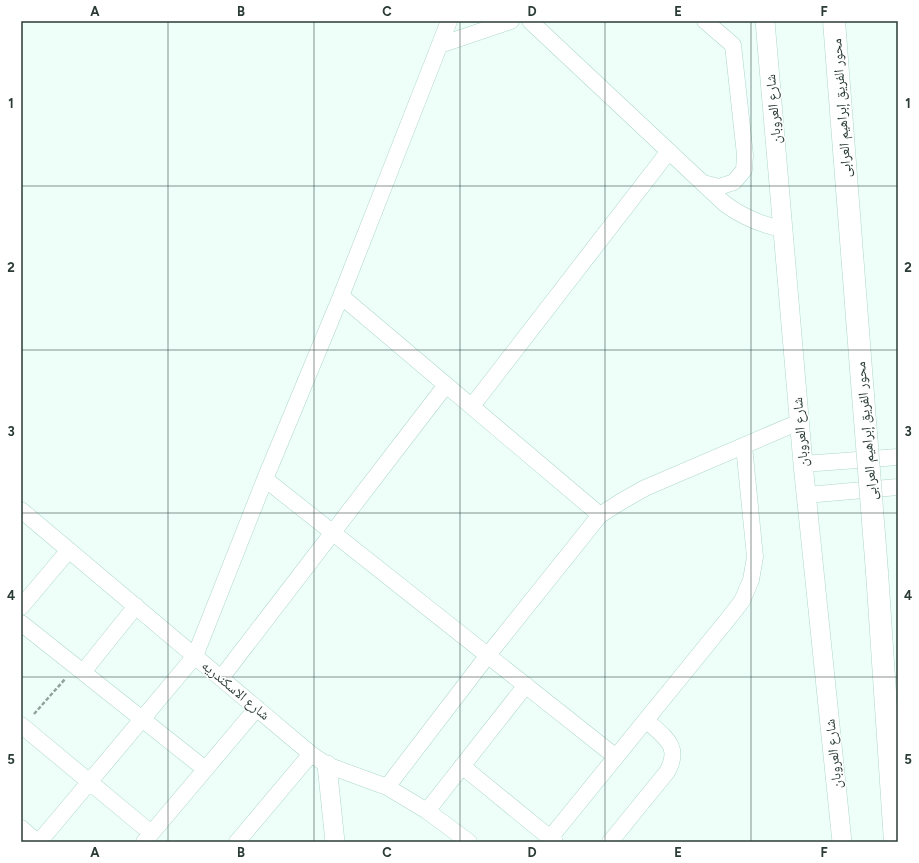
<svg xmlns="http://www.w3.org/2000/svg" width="919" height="863" font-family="Figtree,'Noto Naskh Arabic',sans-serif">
<rect width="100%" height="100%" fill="#eefffa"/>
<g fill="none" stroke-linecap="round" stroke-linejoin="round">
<defs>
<path id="minor" d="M 530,21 L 725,204 C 743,217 761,225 783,229
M 440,45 L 511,21
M 703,183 L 719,187 L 734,182 L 744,170 L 745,155 L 733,45 L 705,21
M 341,296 L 600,515
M 472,406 L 669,151
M 803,464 L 898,457
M 265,479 L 616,757
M 806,495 L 898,487
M 21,510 L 311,754 L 327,765 L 387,787 L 427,811 L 469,842
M 21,607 L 69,550
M 21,623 L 205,769
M 83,672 L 136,606
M 221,678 L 446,385
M 21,725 L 151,833
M 462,766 L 555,842
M 387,787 L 488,655 L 600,515 L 622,501 L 645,488 L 799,422
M 427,811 L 526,685
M 21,828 L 37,842
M 550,838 L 728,619 L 742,601 L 751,580 L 755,557 L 744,446
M 39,842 L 195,656 L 265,479 L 341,296 L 449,21
M 144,842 L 257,708
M 237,842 L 311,754
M 610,842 L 667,772 C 682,746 664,737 646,720"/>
<path id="tertiary" d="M 765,21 L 803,464 L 842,842
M 327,765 L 335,842"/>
<path id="secondary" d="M 834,21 L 863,395
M 877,572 L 895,842"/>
</defs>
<use href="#minor" stroke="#aed7cb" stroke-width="17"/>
<use href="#tertiary" stroke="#aed7cb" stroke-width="20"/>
<use href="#secondary" stroke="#aed7cb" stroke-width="23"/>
<path stroke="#91a29d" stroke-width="2.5" stroke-dasharray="4 2" stroke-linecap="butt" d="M 34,714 L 65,679"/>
<use href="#minor" stroke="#fff" stroke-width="16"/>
<use href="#tertiary" stroke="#fff" stroke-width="19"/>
<use href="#secondary" stroke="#fff" stroke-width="22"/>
<defs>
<path id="secondary-bridge" d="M 863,395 L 877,572"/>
</defs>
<use href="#secondary-bridge" stroke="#aed7cb" stroke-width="23" stroke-linecap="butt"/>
<use href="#secondary-bridge" stroke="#fff" stroke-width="22"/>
</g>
<path fill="none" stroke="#2a3b36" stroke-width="1" stroke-opacity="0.55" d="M 168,21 L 168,842M 314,21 L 314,842M 460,21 L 460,842M 605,21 L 605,842M 751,21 L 751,842M 21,186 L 898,186M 21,350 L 898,350M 21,513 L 898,513M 21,677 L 898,677"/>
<g text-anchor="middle" stroke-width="3" stroke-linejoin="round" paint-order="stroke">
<g font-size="14" fill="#2a3b36" stroke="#fff">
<text transform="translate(841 108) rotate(-94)" y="5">محور الفريق إبراهيم العرابى</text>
<text transform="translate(773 109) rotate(-95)" y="5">شارع العروبان</text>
<text transform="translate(866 431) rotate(-95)" y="5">محور الفريق إبراهيم العرابى</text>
<text transform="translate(800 432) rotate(-95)" y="5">شارع العروبان</text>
<text transform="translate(236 690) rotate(40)" y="5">شارع الاسكندريه</text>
<text transform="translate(833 754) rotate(-96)" y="5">شارع العروبان</text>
</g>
</g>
<rect width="919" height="863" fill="none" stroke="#ffffff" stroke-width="44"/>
<rect x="22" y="22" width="875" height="819" fill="none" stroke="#2a3b36" stroke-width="1.5"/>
<g font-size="13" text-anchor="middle" font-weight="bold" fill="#2a3b36">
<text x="95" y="16">A</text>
<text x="241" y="16">B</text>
<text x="387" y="16">C</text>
<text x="532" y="16">D</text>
<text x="678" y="16">E</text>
<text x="824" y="16">F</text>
<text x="11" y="108">1</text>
<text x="908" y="108">1</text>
<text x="11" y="272">2</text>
<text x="908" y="272">2</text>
<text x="11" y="436">3</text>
<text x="908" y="436">3</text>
<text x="11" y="600">4</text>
<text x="908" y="600">4</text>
<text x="11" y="764">5</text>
<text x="908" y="764">5</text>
<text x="95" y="857">A</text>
<text x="241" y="857">B</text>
<text x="387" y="857">C</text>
<text x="532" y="857">D</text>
<text x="678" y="857">E</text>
<text x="824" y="857">F</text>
</g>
</svg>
